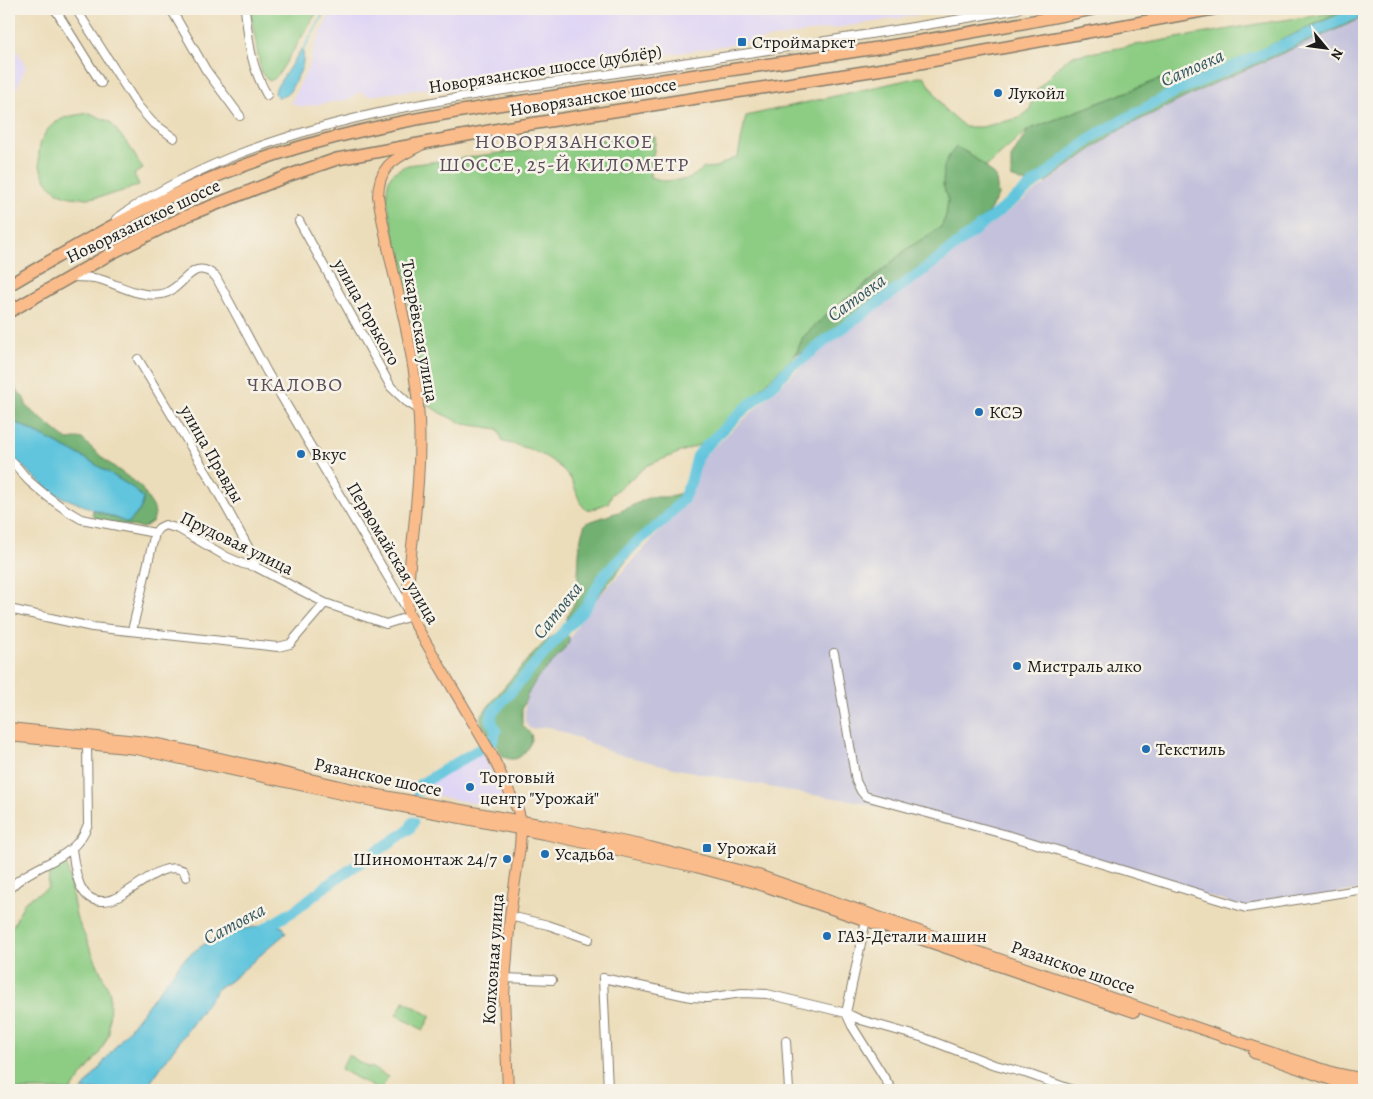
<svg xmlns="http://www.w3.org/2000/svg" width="1373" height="1099" font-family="Alegreya,serif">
<rect width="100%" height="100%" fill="#f7f3e8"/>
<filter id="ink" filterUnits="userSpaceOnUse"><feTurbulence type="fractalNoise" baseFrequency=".02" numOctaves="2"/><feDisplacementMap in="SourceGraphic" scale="10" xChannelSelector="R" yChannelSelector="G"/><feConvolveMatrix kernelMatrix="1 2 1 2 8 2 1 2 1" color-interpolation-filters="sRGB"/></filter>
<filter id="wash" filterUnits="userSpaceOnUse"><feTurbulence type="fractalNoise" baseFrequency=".0096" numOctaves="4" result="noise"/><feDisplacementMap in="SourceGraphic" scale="20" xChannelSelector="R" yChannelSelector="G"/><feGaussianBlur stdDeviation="1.12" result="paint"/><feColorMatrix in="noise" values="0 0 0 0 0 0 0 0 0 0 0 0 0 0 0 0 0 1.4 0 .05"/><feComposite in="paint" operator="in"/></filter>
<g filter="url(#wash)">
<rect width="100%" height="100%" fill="#ecddba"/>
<path fill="#dfd5f5" d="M 333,9 L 930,9 L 930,13 L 577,69 L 368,96 L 362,92 L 355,94 L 351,99 L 302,107 L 291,103 L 310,63 L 314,46 Z
M 9,35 L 26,67 L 15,92 L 9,100 Z
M 481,752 L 506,797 L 492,807 L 426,794 L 425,786 Z"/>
<path fill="#c3c1db" d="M 1364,17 L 1364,889 L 1246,908 L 1023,838 L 944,824 L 856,801 L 799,793 L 678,769 L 614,753 L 550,727 L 530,729 L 525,722 L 525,703 L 529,692 L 537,678 L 559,656 L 589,607 L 681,509 L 703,457 L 813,356 L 1117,131 L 1215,83 Z"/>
<path fill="#8ccc83" stroke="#547450" d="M 250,9 L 319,9 L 280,72 L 274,79 L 269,81 L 261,72 Z
M 1341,12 L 1224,67 L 1166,77 L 1028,130 L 986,167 L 968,153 L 943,184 L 948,201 L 946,216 L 941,227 L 908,248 L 803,337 L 796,354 L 706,442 L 648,465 L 612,494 L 608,503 C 602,505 592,511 586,509 C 578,505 576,484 568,475 C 550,455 528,447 503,442 L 498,429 L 464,424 L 440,413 L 427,404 L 387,200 C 387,179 388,173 408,165 L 602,140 L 655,137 C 656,151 649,163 650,177 L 665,181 L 689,179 L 704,168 L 716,167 L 738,156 L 746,116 L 924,76 L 945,110 L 965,127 L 982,127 L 1019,118 L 1030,110 L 1033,94 L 1064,61 L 1072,56 L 1270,22 Z
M 90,113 L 110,122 L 130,147 L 143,169 L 134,174 L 139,185 C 119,193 94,201 71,197 C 40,192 28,149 50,127 C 61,116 76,115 90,113 Z
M 66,861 L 76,916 L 110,993 L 109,1034 L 99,1054 L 71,1090 L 9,1090 L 9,929 L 13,926 L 25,901 L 48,888 L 49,874 Z
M 404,1001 L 431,1016 L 423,1030 L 396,1015 Z
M 348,1055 L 368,1067 L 367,1069 L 370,1066 L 388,1077 L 381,1090 L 378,1090 L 341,1069 Z"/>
<path fill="#71b071" stroke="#466646" d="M 1348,9 L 1364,9 L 1364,17 L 1215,83 L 1117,131 L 1046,182 L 1026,183 L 1011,177 L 1011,158 L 1028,130 L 1166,77 L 1224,67 Z
M 956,147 L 968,153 L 986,167 L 996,178 L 998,196 L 988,213 L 935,258 L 906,278 L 866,309 L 834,331 L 808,351 L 796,354 L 803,337 L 831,310 L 872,280 L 908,248 L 941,227 L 946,216 L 948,201 L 943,184 L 944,167 L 949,156 Z
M 9,381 L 24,398 L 27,407 L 66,439 L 70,440 L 78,438 L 82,439 L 105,460 L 140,486 L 154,508 L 155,514 L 153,521 L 143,528 L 98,521 L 92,514 L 93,510 L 128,523 C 136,516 143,509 143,498 L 133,488 L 85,458 L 9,419 Z
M 682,493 L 681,506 L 664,524 L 636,549 L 576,624 L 571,628 L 566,624 C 566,615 573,608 576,599 C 580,578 576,539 586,523 L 621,511 L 650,497 L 666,497 Z
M 561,631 L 569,637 L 569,642 L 559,656 L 537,678 L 529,692 L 522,708 L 522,725 L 531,734 L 532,740 C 526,752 519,764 504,757 L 482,725 L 480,717 C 496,697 541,639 561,631 Z"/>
<path fill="#60c5dd" stroke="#3e707c" d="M 303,49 C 304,62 303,68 296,79 C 291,88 290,97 278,97 L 275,94 L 276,88 L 301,50 Z
M 9,419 L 85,458 L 133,488 L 143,498 C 143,510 135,515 128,523 L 52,493 L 9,454 Z
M 267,925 L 283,927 L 286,933 L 229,982 L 219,987 L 173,1050 L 145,1090 L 82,1090 L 182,961 C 213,935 228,931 267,925 Z"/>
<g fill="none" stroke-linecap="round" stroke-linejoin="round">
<path stroke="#60c5dd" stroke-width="2" d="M 303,50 L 326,9"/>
<path stroke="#60c5dd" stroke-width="11" d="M 493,741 L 496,731 L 491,719 L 492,713 L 587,605 L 604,575 L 635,544 L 662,522 L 683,499 L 691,481 L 697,457 L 702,450 L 742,411 L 772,386 L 792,365 L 804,358 L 829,338 L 932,264 L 1097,134 L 1175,92 L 1364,10
M 418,791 L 419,785 L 478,750
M 259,932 L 297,909 L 327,885 L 410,829 L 413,822"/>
</g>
</g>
<g filter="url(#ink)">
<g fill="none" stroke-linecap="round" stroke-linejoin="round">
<defs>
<path id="minor" d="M 55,9 L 101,83
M 76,9 L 138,106 L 152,122 L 174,138
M 171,9 L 206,70 L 240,116
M 245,9 C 249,42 250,65 267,95
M 116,219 C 152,193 190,174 231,157 C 352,109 483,93 610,74 C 746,53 882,34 1018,9
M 299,221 L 391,387 L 407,402 L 418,409
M 72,277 C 81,277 91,277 99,279 C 120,285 139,298 162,294 C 184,290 192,254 216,277 L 267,372 L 408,611
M 138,359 L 215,487 L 253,556 L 256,567
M 9,460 C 18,465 22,475 30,482 C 46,496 63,509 81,519 L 155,533
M 9,609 L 92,627 L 278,647 L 290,644 L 325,603
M 132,631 L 155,533 L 159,528 L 165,525 L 179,529 L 227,557 L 243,564 L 256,567 L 325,603 L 386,624 L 411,616
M 834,653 L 856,781 L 861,791 L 865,796 L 1011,836 L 1246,908 L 1364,889
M 72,849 C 75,868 77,902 103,901 C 129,901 158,857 184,871 L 186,877
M 9,889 C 34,862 75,862 88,824 L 87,743
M 510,916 L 548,925 L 589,939
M 866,920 L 846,1013 L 852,1026 L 892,1090
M 505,978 L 552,980
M 786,1041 L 789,1090
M 608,1090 L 603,978 L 691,997 L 707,998 L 742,993 L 767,994 L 846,1013 L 861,1020 L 924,1038 L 992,1064 L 1028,1074 L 1073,1090"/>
<path id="major" d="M 421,145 C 395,159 379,164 378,196 C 390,271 415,344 419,419 C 421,458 417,498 413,537 C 410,562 407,587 408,612 L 492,755 L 519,813 L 521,830 L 520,847 L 510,916 L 504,995 L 508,1090
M 9,728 L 137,741 L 164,745 L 379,795 L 545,825 L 650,847 L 758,875 L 1221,1036 L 1335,1073 L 1364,1079
M 9,736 L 136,749 L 377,802 L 544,834 L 696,867 L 755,883 L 1134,1012
M 1254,1053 L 1334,1081 L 1364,1087"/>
<path id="highway" d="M 9,285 C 82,242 155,199 235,169 C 349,125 470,109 589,91 C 757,65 927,44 1093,9
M 9,312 L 112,253 L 186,216 L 293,174 L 337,159 L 511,127 L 909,65 L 1213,9"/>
</defs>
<use href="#minor" stroke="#847c6b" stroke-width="10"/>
<use href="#major" stroke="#847c6b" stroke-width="12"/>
<use href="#highway" stroke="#847c6b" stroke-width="14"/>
<use href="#minor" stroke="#fff" stroke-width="8"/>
<use href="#major" stroke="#fabc8b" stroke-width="10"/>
<use href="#highway" stroke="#fabc8b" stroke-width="11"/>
</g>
</g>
<g fill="#1f6fb2" stroke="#f7f3e8" stroke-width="2">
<rect x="737" y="37" width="10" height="10" rx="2.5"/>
<circle cx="998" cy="93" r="5"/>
<circle cx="979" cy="412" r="5"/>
<circle cx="301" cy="454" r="5"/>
<circle cx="1017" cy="666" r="5"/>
<circle cx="1146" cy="749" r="5"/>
<circle cx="470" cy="787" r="5"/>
<rect x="702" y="843" width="10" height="10" rx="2.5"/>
<circle cx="545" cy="854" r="5"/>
<circle cx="507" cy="859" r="5"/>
<circle cx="827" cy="936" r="5"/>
</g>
<g text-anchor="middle" stroke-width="5" stroke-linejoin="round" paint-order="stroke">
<g font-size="18" fill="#1c1c1c" stroke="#f7f3e8" text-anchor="start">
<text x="752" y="48">Строймаркет</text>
<text x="1008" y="99">Лукойл</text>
<text x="989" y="418">КСЭ</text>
<text x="311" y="460">Вкус</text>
<text x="1027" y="672">Мистраль алко</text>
<text x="1156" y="755">Текстиль</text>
<text x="480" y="783">Торговый<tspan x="480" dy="21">центр "Урожай"</tspan></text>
<text x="717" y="854">Урожай</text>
<text x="555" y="860">Усадьба</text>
<text x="497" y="865" text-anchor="end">Шиномонтаж 24/7</text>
<text x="837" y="942">ГАЗ-Детали машин</text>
</g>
<g font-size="18" fill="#1c1c1c" stroke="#f7f3e8">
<text transform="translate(545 69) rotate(-9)" y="6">Новорязанское шоссе (дублёр)</text>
<text transform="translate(593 97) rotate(-9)" y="6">Новорязанское шоссе</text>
<text transform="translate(143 221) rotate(-26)" y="6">Новорязанское шоссе</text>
<text transform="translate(367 312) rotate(61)" y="6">улица Горького</text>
<text transform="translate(420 331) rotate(80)" y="6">Токарёвская улица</text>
<text transform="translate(212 454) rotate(60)" y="6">улица Правды</text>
<text transform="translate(237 543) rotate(26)" y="6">Прудовая улица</text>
<text transform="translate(393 553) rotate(59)" y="6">Первомайская улица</text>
<text transform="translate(378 777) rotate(12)" y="6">Рязанское шоссе</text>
<text transform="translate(493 959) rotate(-86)" y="6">Колхозная улица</text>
<text transform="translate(1073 967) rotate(19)" y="6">Рязанское шоссе</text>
</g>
<g font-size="19" font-style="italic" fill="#345760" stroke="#f7f3e8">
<text transform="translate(1192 67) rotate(-24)" y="7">Сатовка</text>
<text transform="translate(856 297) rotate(-36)" y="7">Сатовка</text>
<text transform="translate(557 610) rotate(-51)" y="7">Сатовка</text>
<text transform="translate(234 923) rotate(-28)" y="7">Сатовка</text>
</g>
<g font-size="20" letter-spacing="1" fill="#5a4e5c" stroke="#f7f3e8">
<text x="564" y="148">НОВОРЯЗАНСКОЕ<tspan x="564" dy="23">ШОССЕ, 25-Й КИЛОМЕТР</tspan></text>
<text x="295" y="391">ЧКАЛОВО</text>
</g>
</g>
<rect width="1373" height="1099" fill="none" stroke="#f7f3e8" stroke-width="30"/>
<g transform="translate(1326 48) rotate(119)" stroke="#f7f3e8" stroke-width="4" paint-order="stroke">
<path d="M0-4L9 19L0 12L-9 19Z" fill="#1c1c1c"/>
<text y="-8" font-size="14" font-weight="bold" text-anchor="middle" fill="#1c1c1c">N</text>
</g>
</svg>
